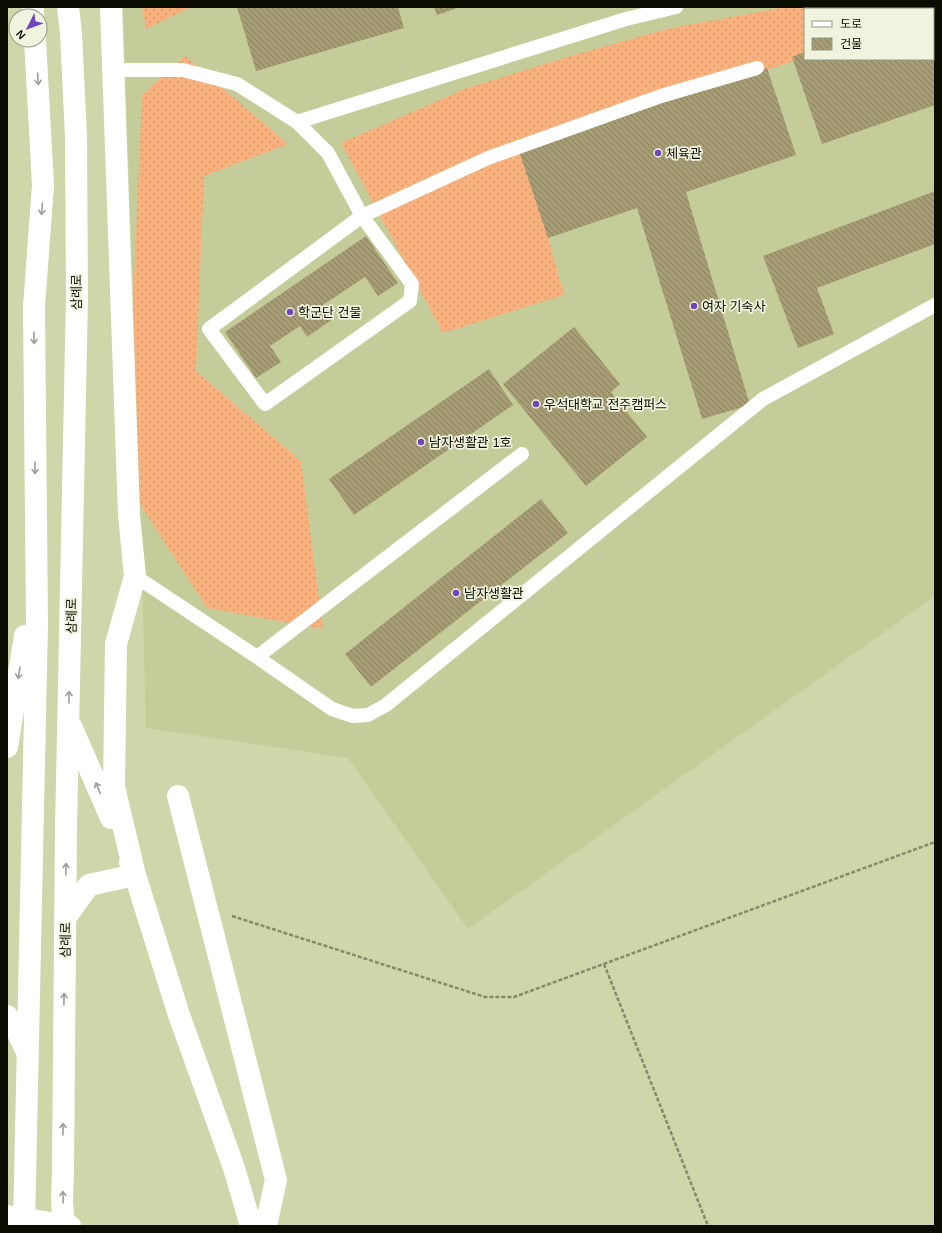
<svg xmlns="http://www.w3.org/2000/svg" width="942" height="1233" font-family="Arial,'Noto Sans KR',sans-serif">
<defs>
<pattern id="grass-dots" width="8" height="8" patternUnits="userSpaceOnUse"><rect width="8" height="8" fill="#f9b17e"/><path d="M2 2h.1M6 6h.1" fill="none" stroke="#d4976b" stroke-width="1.8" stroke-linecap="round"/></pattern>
<pattern id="building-back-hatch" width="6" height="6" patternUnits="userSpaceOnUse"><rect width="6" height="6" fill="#a79d73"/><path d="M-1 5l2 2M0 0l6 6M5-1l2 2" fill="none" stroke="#867e5c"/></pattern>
</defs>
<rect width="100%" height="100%" fill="#ced6aa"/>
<path fill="#c4cd9a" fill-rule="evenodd" d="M 123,7 L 935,7 L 935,596 L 468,929 L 348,758 L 146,728 L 140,504 ZM 805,9 L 933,9 L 933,59 L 805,59 Z"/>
<path fill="url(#grass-dots)" d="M 142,7 L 191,7 L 146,29 Z
M 785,7 L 935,7 L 935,14 L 933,15 L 933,9 L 805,9 L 805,57 L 524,151 L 564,295 L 443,333 L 341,143 L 467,88 L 574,55 L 667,29 Z
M 185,56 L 288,144 L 204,176 L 196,371 L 301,461 L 323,629 L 207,608 L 140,504 L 133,305 L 142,95 Z"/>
<path fill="url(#building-back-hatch)" d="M 237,7 L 398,7 L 404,28 L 256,71 Z
M 434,7 L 460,7 L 437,15 Z
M 933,22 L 935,27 L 935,105 L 822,144 L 792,57 L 805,52 L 805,59 L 933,59 Z
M 767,68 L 796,155 L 686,192 L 750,405 L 702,419 L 637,208 L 548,238 L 519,151 Z
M 935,191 L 935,244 L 817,288 L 834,334 L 798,348 L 763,256 Z
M 366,236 L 398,283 L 378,296 L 365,277 L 323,305 L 333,319 L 307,337 L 300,326 L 270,346 L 281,362 L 256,378 L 225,332 Z
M 574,327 L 620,384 L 611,392 L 647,437 L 586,486 L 503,384 Z
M 489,369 L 513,405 L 354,515 L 329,479 Z
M 541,499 L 568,533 L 371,687 L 345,654 Z"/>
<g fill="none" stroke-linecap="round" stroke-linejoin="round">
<path stroke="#848a6a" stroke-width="2.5" stroke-dasharray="4 2" stroke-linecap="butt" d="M 232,916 L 485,997 L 514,997 L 935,842
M 604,964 L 708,1226"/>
<path stroke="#fff" stroke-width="14" d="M 113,70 L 183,70 L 237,84 L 297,122 L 626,19 L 676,7
M 297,122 L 328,153 L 362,216 L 488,158 L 661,96 L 757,68
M 362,216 L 412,284 L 410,301 L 265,404 L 209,329 Z
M 135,576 L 257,657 L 332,709 L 353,716 L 368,715 L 386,705 L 763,399 L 935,305
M 257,657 L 522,454"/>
<path stroke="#fff" stroke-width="22" d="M 178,796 L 276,1180 L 266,1226"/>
<path stroke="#fff" stroke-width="22" d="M 33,7 L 33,16
M 111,7 L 129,515 L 135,576 L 116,644 L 114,787 L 135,875 L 179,1015 L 234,1168 L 251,1226
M 71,726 L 111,818
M 7,747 L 25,636
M 65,918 L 89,885 L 135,875 L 130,862
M 7,1016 L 17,1031 L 26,1050
M 7,1216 L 70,1226
M 24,1226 L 37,623 L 34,307 L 43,185 L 35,40
M 64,1226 L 62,1202 L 63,1168 L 66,829 L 77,297 L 76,137 L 71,33 L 68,7"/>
</g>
<defs><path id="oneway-shaft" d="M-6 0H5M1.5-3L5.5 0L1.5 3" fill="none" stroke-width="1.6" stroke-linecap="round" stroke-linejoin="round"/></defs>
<g stroke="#9d9e99">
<use href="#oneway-shaft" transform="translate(38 79) rotate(86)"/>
<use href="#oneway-shaft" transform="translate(42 209) rotate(94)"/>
<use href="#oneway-shaft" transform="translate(34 338) rotate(89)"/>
<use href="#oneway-shaft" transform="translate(35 468) rotate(89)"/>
<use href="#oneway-shaft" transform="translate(19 673) rotate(99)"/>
<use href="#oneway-shaft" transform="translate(69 697) rotate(-89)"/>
<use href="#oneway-shaft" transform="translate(98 788) rotate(-113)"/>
<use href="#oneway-shaft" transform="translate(66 869) rotate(-89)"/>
<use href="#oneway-shaft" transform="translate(64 999) rotate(-89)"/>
<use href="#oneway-shaft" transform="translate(63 1129) rotate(-89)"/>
<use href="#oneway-shaft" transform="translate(63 1197) rotate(-91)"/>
</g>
<g fill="#7045be" stroke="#f0f4de" stroke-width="1.5">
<circle cx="658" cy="153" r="4"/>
<circle cx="694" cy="306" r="4"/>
<circle cx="290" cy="312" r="4"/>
<circle cx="536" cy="404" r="4"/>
<circle cx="421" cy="442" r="4"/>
<circle cx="456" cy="593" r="4"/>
</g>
<g text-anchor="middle" stroke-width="3.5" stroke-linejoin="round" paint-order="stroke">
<g font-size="13" fill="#0b0d01" stroke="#f0f4de" text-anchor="start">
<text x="666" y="158">체육관</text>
<text x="702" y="311">여자 기숙사</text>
<text x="298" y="317">학군단 건물</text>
<text x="544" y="409">우석대학교 전주캠퍼스</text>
<text x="429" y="447">남자생활관 1호</text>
<text x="464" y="598">남자생활관</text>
</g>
<g font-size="13" fill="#0b0d01" stroke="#f0f4de">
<text transform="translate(76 292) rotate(-90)" y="5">삼례로</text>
<text transform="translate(71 616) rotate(-89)" y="5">삼례로</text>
<text transform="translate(65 940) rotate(-89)" y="5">삼례로</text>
</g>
</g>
<rect width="942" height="1233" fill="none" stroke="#0b0d01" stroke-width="16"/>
<rect x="804" y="8" width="130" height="52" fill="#f0f4de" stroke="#949886"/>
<rect x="812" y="21" width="20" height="6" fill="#ffffff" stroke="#949886"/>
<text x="840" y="28" font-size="12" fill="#0b0d01">도로</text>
<rect x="812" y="38" width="20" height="12" fill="url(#building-back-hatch)" stroke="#949886"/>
<text x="840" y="48" font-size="12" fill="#0b0d01">건물</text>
<g transform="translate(28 28) rotate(228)"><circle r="19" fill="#f0f4de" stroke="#949886"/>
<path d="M0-3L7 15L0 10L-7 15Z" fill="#7045be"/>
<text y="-6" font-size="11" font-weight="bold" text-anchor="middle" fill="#0b0d01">N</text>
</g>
</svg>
